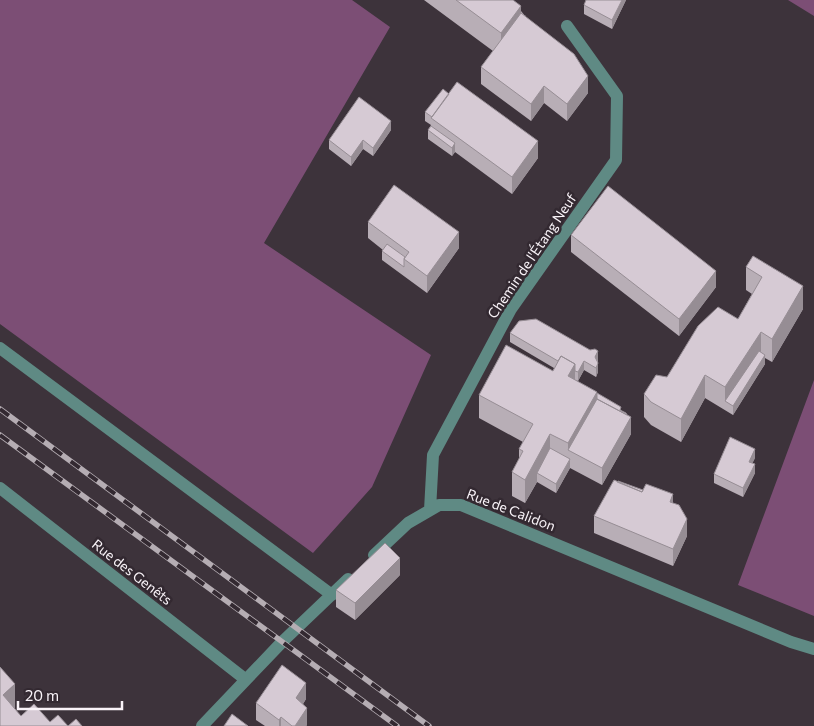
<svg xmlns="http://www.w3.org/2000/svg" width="814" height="726" font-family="Commissioner,sans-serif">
<rect width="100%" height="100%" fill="#3d333b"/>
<path fill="#7c4e75" d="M 0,0 L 352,0 L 390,27 L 264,243 L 431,355 L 372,487 L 313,553 L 0,324 Z
M 788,0 L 814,0 L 814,16 Z
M 814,380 L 814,616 L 738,585 Z"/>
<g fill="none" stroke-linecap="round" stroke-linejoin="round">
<path stroke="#5f8a84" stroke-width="12" d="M 0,348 L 332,595
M 0,488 L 245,679
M 430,510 L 433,455 L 511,309 L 616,160 L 617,96 L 567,26
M 374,555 L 408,523 L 439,505 L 461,505 L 791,642 L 814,649
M 202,726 L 282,642 L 348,579"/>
<defs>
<path id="rail" d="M 0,409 L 429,726
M 0,435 L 397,726"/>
</defs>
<use href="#rail" stroke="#b5adb3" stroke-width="5.5"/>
<use href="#rail" stroke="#332931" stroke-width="4" stroke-dasharray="11" stroke-linecap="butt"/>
</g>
<path fill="#b8aeb6" d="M 424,0 L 513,0 L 521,11 L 588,93 L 567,121 L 544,103 L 531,121 L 481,84 L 481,67 L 493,51 Z
M 626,0 L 612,29 L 584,14 L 584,5 Z
M 425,112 L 538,158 L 512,194 L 455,152 L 452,156 L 428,139 L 428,130 L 431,125 L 425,121 Z
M 391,130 L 373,156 L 363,149 L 351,166 L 329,149 L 329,140 Z
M 368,222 L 459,248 L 427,293 L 382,260 L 382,251 L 383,250 L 368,238 Z
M 571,235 L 716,287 L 679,336 L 571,252 Z
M 753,256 L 803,309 L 772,362 L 765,358 L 765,364 L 733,415 L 705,398 L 681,442 L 651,425 L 644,417 L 644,394 L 667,377 L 738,319 L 752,294 L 746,290 L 746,267 Z
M 510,333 L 598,360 L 598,372 L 596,377 L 584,370 L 578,381 L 575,380 L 621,410 L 631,434 L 602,485 L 570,468 L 556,493 L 537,482 L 525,503 L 512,496 L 512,472 L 519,459 L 519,449 L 523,442 L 479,418 L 479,395 L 553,371 L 554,368 L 510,342 Z
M 755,458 L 752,463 L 755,473 L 743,497 L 714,483 L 714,474 Z
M 673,503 L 687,536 L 673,566 L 594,533 L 594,516 Z
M 400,575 L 355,620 L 336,607 L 336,590 Z
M 306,699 L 303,704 L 307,725 L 306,726 L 265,726 L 256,720 L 256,703 Z"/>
<path fill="#968d94" d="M 622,0 L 626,0 L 612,29 L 612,20 Z
M 521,6 L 521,21 L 526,15 L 526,24 L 501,57 L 501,33 Z
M 588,76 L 588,93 L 567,121 L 567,104 Z
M 544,86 L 544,103 L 531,121 L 531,104 Z
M 391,121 L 391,130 L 373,156 L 373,148 Z
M 363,140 L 363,149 L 351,166 L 351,157 Z
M 538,141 L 538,158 L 512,194 L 512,177 Z
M 455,143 L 455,152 L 452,156 L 452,148 Z
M 459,232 L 459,248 L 427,293 L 427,276 Z
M 716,271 L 716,287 L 679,336 L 679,319 Z
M 803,286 L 803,309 L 772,362 L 772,339 Z
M 761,332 L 761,356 L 725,401 L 725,387 Z
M 598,351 L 598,360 L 595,366 L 595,357 Z
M 765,355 L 765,364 L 733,415 L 733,406 Z
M 584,361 L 584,370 L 578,381 L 578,372 Z
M 598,363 L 598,372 L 596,377 L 596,368 Z
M 575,364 L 575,387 L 568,376 Z
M 705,375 L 705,398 L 681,442 L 681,419 Z
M 597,392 L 597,416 L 568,450 L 568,463 L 570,459 L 570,468 L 556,493 L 556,484 L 568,463 L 568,443 Z
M 631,417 L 631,434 L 602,485 L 602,468 Z
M 550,434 L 550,457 L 537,473 L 537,482 L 525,503 L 525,480 Z
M 755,449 L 755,458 L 749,471 L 749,462 Z
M 755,464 L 755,473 L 743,497 L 743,488 Z
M 673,494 L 673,511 L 670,502 Z
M 687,519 L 687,536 L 673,566 L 673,549 Z
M 400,558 L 400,575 L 355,620 L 355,603 Z
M 306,683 L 306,699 L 296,715 L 296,698 Z
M 15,684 L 15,708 L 3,719 L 3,695 Z
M 307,708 L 307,725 L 306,726 L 295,726 Z
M 281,717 L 281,726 L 279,726 L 279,720 Z"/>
<path fill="#d6cad4" stroke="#968d94" d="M 456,0 L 513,0 L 521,6 L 501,33 Z
M 586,0 L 622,0 L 612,20 L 584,5 Z
M 521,13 L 574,54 L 588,76 L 567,104 L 544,86 L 531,104 L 481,67 Z
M 457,82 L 538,141 L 512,177 L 431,118 Z
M 443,89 L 449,94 L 432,117 L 425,112 Z
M 359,97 L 391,121 L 373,148 L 363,140 L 351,157 L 329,140 Z
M 431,126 L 455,143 L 452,148 L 428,130 Z
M 394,185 L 459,232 L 427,276 L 404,259 L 409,252 L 368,222 Z
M 608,186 L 716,271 L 679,319 L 571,235 Z
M 387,244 L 405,257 L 404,259 L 404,267 L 382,251 Z
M 753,256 L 803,286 L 772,339 L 761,332 L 725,387 L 705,375 L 681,419 L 651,402 L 644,394 L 656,375 L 667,377 L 698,326 L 718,307 L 738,319 L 762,277 L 746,267 Z
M 536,319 L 590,350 L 595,349 L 598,351 L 595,357 L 598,363 L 596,368 L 584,361 L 578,372 L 575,371 L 575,364 L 561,356 L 558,361 L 510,333 L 519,321 Z
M 506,345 L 553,371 L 561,356 L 575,364 L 568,376 L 597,392 L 568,443 L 550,434 L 525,480 L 512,472 L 523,451 L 519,449 L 533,424 L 479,395 Z
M 759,351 L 765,355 L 733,406 L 725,401 Z
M 597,393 L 621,407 L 620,410 L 626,413 L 627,415 L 597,399 Z
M 597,399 L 631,417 L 602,468 L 568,450 Z
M 730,437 L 755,449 L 749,462 L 755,464 L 743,488 L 714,474 Z
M 550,448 L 570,459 L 556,484 L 537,473 Z
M 614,480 L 642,492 L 646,484 L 673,494 L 670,502 L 679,505 L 687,519 L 673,549 L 594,516 Z
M 618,481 L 643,490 L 642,492 L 617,482 Z
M 385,543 L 400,558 L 355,603 L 336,590 Z
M 282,665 L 306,683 L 296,698 L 307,708 L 295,726 L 292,726 L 281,717 L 279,720 L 256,703 Z
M 0,667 L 15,684 L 3,695 L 21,716 L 34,704 L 50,722 L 58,715 L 68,726 L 76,719 L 82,726 L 0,726 Z
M 232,714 L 248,726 L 224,726 Z"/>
<g text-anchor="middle" stroke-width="5" stroke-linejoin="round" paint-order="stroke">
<g font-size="14" fill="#f9f3f8" stroke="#332931">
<text transform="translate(532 256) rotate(-56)" y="5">Chemin de l'Étang Neuf</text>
<text transform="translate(511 510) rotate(21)" y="5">Rue de Calidon</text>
<text transform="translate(132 572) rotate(38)" y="5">Rue des Genêts</text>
</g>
</g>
<path d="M18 701v8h104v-8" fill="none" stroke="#f9f3f8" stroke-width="2.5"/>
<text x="25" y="701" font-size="15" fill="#f9f3f8" stroke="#332931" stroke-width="4" paint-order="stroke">20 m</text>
</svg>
